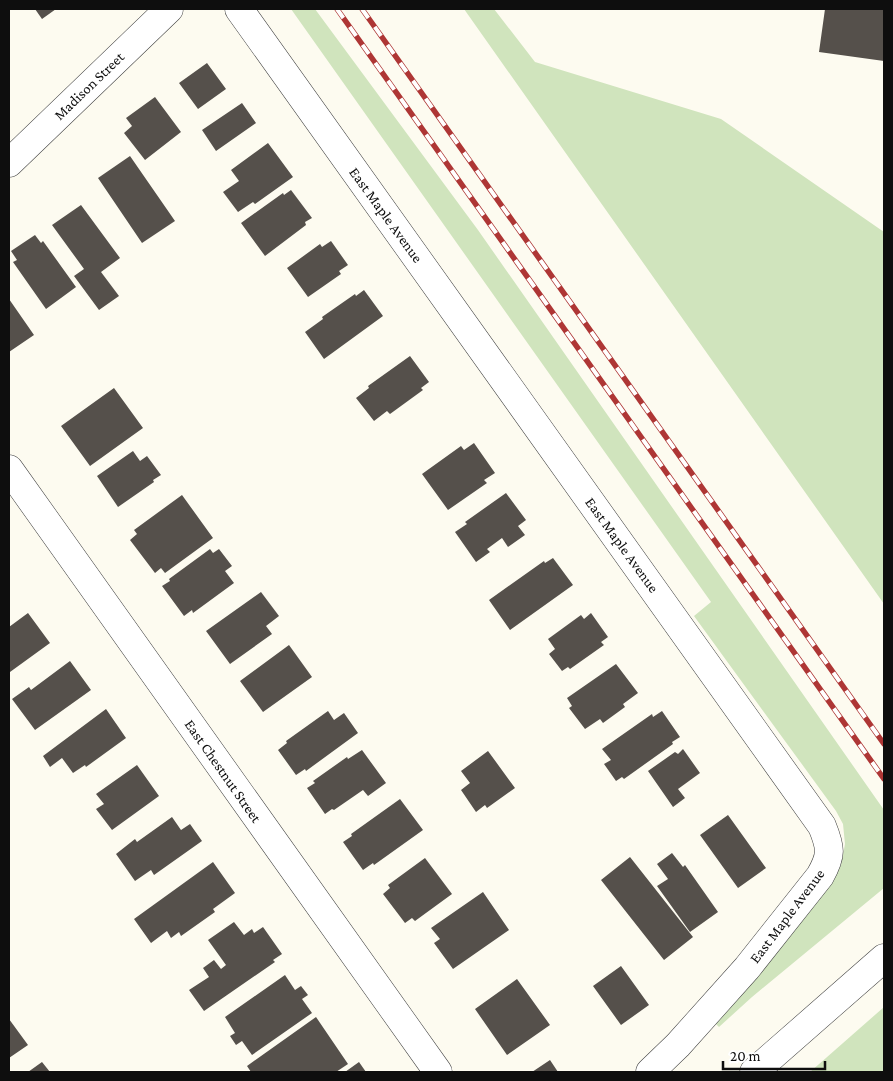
<svg xmlns="http://www.w3.org/2000/svg" width="893" height="1081" font-family="'Crimson Pro',serif">
<rect width="100%" height="100%" fill="#fdfbf0"/>
<path fill="#d0e4bd" d="M 291,9 L 315,9 L 478,230 L 884,810 L 884,888 L 752,997 L 719,1027 L 714,1022 L 825,889 L 841,865 L 845,844 L 843,824 L 836,811 L 694,616 L 711,602 Z
M 464,9 L 494,9 L 535,62 L 721,119 L 884,232 L 884,604 Z
M 884,1007 L 884,1072 L 810,1072 Z"/>
<path fill="#55504b" d="M 35,9 L 56,9 L 42,19 Z
M 825,9 L 884,9 L 884,61 L 819,52 Z
M 207,63 L 226,89 L 198,109 L 179,83 Z
M 155,97 L 181,132 L 145,160 L 124,133 L 132,126 L 126,118 Z
M 242,103 L 256,123 L 216,151 L 202,130 Z
M 268,143 L 293,177 L 255,204 L 253,202 L 238,212 L 223,192 L 239,181 L 231,170 Z
M 130,156 L 175,221 L 142,243 L 98,178 Z
M 291,190 L 312,218 L 305,222 L 306,225 L 265,256 L 241,223 L 283,193 L 284,195 Z
M 81,205 L 120,258 L 101,272 L 119,296 L 99,310 L 74,276 L 84,269 L 52,225 Z
M 35,235 L 41,243 L 43,241 L 76,287 L 46,309 L 13,262 L 17,260 L 11,251 Z
M 331,241 L 348,265 L 339,271 L 341,274 L 308,297 L 287,268 L 320,244 L 322,247 Z
M 364,290 L 383,316 L 324,359 L 305,332 L 323,319 L 322,317 L 355,294 L 356,296 Z
M 9,299 L 34,335 L 9,352 Z
M 410,356 L 429,382 L 421,388 L 423,390 L 390,414 L 387,411 L 374,421 L 356,398 L 369,388 L 368,386 Z
M 114,388 L 143,428 L 90,466 L 61,426 Z
M 474,443 L 495,473 L 484,480 L 487,483 L 448,510 L 422,474 L 461,446 L 464,450 Z
M 133,451 L 140,461 L 147,456 L 161,475 L 153,480 L 154,482 L 118,507 L 97,476 Z
M 506,493 L 526,520 L 518,526 L 525,535 L 508,547 L 502,538 L 487,549 L 490,552 L 476,562 L 455,532 L 467,524 L 465,522 Z
M 182,495 L 213,538 L 165,573 L 161,568 L 155,573 L 130,540 L 137,534 L 134,530 Z
M 210,549 L 213,553 L 219,549 L 232,566 L 225,571 L 234,583 L 193,613 L 192,610 L 184,616 L 162,586 L 170,581 L 169,579 Z
M 553,558 L 573,585 L 510,630 L 489,600 L 544,561 L 545,563 Z
M 261,592 L 279,616 L 266,626 L 272,634 L 230,664 L 206,631 Z
M 28,613 L 50,643 L 10,672 L 9,669 L 9,627 Z
M 591,613 L 608,637 L 601,642 L 604,645 L 570,669 L 568,667 L 562,671 L 549,654 L 555,649 L 548,639 L 581,615 L 584,619 Z
M 289,645 L 312,677 L 263,712 L 240,681 Z
M 70,661 L 91,690 L 35,730 L 12,699 L 29,687 L 31,690 Z
M 616,664 L 638,693 L 623,704 L 625,707 L 603,723 L 600,719 L 585,729 L 569,708 L 572,706 L 567,698 Z
M 106,709 L 126,738 L 86,767 L 85,765 L 73,773 L 62,758 L 50,767 L 43,756 Z
M 328,711 L 334,720 L 344,713 L 358,733 L 306,771 L 305,769 L 296,775 L 278,750 L 287,743 L 286,741 Z
M 662,711 L 680,737 L 672,742 L 673,744 L 624,779 L 622,777 L 616,781 L 604,764 L 611,760 L 602,749 L 652,714 L 653,717 Z
M 683,749 L 700,773 L 678,789 L 685,798 L 673,807 L 648,771 L 675,752 L 678,754 Z
M 362,750 L 386,783 L 368,796 L 363,790 L 334,810 L 332,809 L 325,814 L 307,788 L 315,783 L 313,781 L 347,757 L 348,759 Z
M 488,751 L 515,788 L 487,808 L 485,805 L 476,812 L 461,790 L 470,783 L 461,771 Z
M 137,765 L 159,796 L 112,830 L 96,809 L 104,804 L 96,794 Z
M 400,799 L 423,830 L 374,865 L 373,863 L 363,870 L 343,842 L 352,836 L 351,834 Z
M 728,815 L 766,868 L 738,888 L 700,835 Z
M 172,817 L 181,830 L 190,824 L 202,841 L 154,875 L 151,870 L 135,881 L 116,854 L 135,839 L 137,842 Z
M 672,853 L 683,867 L 685,865 L 718,912 L 690,932 L 657,886 L 668,879 L 657,864 Z
M 630,857 L 693,937 L 664,960 L 601,880 Z
M 425,858 L 452,894 L 415,921 L 412,918 L 405,923 L 383,894 L 390,888 L 388,885 Z
M 213,862 L 235,893 L 213,909 L 215,912 L 181,936 L 179,932 L 171,938 L 167,931 L 151,943 L 134,919 Z
M 483,892 L 509,930 L 453,969 L 434,943 L 440,939 L 431,928 Z
M 234,922 L 244,935 L 252,929 L 254,933 L 263,927 L 282,954 L 273,960 L 275,962 L 204,1011 L 189,990 L 209,977 L 203,968 L 214,960 L 221,969 L 226,965 L 208,940 Z
M 621,966 L 649,1005 L 621,1025 L 593,986 Z
M 285,975 L 295,990 L 301,986 L 308,995 L 302,999 L 312,1013 L 252,1055 L 242,1041 L 236,1045 L 230,1036 L 235,1033 L 225,1017 Z
M 517,979 L 550,1025 L 507,1055 L 475,1009 Z
M 316,1017 L 348,1064 L 336,1072 L 251,1072 L 247,1066 Z
M 9,1019 L 28,1045 L 9,1058 Z
M 550,1060 L 558,1072 L 532,1072 Z
M 42,1062 L 50,1072 L 28,1072 Z
M 359,1062 L 366,1072 L 345,1072 Z"/>
<g fill="none" stroke-linecap="round" stroke-linejoin="round">
<defs>
<path id="minor" d="M 239,9 L 822,826 C 831,848 832,855 820,876 L 747,968 L 678,1045 L 650,1072
M 9,163 L 169,9
M 9,469 L 438,1072"/>
<path id="tertiary" d="M 754,1072 L 884,958"/>
</defs>
<use href="#minor" stroke="#414141" stroke-width="29"/>
<use href="#tertiary" stroke="#414141" stroke-width="29"/>
<use href="#minor" stroke="#fff" stroke-width="28"/>
<use href="#tertiary" stroke="#fff" stroke-width="28"/>
<defs>
<path id="rail" d="M 337,9 L 884,779
M 362,9 L 884,744"/>
</defs>
<use href="#rail" stroke="#ae3635" stroke-width="5.5"/>
<use href="#rail" stroke="#fff" stroke-width="4" stroke-dasharray="11" stroke-linecap="butt"/>
</g>
<g text-anchor="middle" stroke-width="5" stroke-linejoin="round" paint-order="stroke">
<g font-size="15" fill="#0e0e0e" stroke="#fff">
<text transform="translate(89 86) rotate(-44)" y="5">Madison Street</text>
<text transform="translate(386 215) rotate(54)" y="5">East Maple Avenue</text>
<text transform="translate(622 545) rotate(54)" y="5">East Maple Avenue</text>
<text transform="translate(223 771) rotate(55)" y="5">East Chestnut Street</text>
<text transform="translate(787 916) rotate(-53)" y="5">East Maple Avenue</text>
</g>
</g>
<rect width="893" height="1081" fill="none" stroke="#0e0e0e" stroke-width="20"/>
<path d="M723 1061v8h102v-8" fill="none" stroke="#0e0e0e" stroke-width="2.5"/>
<text x="730" y="1061" font-size="15" fill="#0e0e0e" stroke="#ffffff" stroke-width="4" paint-order="stroke">20 m</text>
</svg>
